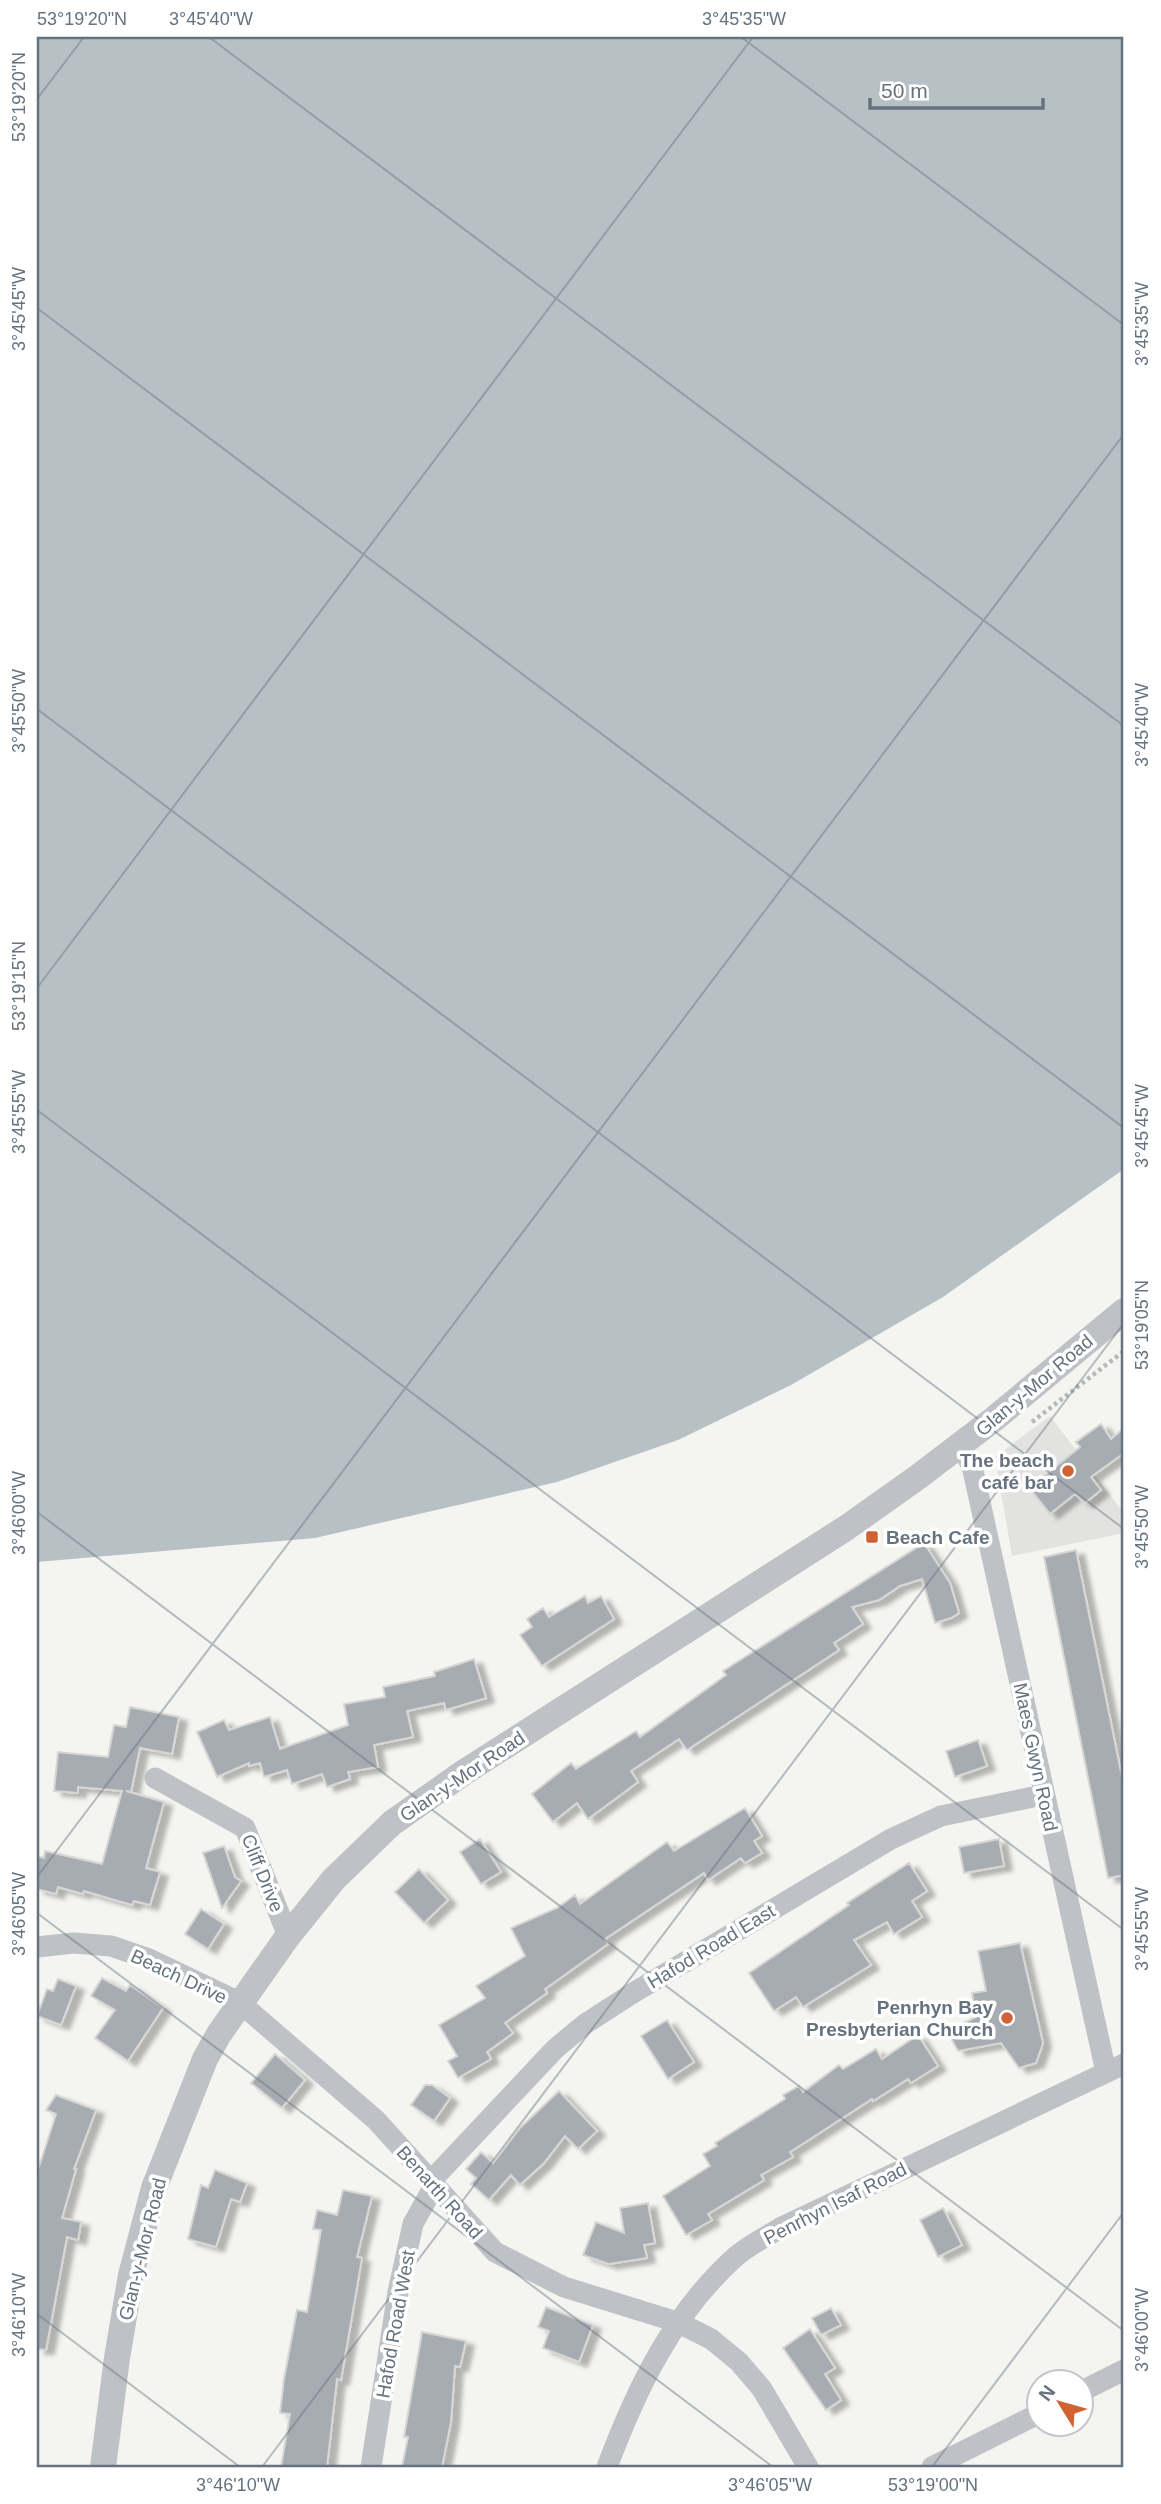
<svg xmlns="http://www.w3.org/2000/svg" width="1161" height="2504" font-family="Arial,sans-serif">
<defs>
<filter id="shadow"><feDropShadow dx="8" dy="4.5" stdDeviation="2" flood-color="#0004"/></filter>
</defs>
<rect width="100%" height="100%" fill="#f4f4f1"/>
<path fill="#e2e3e1" d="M 1050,1416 L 1123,1512 L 1124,1533 L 1012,1556 L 995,1457 Z"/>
<path fill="#b7c0c5" d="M 37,37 L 1124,37 L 1124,1169 L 943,1297 L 791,1385 L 678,1440 L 557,1482 L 315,1538 L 37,1562 Z"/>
<path fill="#a6acb1" stroke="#d6d6d4" stroke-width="2" filter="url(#shadow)" d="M 1101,1424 L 1111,1439 L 1124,1428 L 1124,1453 L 1091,1477 L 1101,1490 L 1085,1503 L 1075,1494 L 1050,1514 L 1029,1488 L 1080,1447 L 1076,1442 Z
M 924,1543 L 950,1583 L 959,1613 L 951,1618 L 935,1623 L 922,1579 L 900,1586 L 879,1600 L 852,1607 L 863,1624 L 834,1643 L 839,1650 L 687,1750 L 679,1739 L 631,1771 L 638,1782 L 588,1819 L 577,1803 L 553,1822 L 532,1794 L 571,1763 L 576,1769 L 636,1731 L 640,1737 L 726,1675 L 723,1671 Z
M 1076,1550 L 1124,1787 L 1124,1875 L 1108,1878 L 1044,1557 Z
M 585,1596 L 588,1603 L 601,1596 L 614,1619 L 542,1666 L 520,1635 L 532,1627 L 527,1619 L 543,1608 L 549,1617 Z
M 474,1659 L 486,1698 L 446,1710 L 444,1703 L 407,1711 L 413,1737 L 374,1745 L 378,1767 L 348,1772 L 350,1779 L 327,1787 L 322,1774 L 292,1784 L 287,1770 L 264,1777 L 260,1763 L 249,1766 L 249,1763 L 217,1777 L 197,1732 L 224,1720 L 229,1730 L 270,1717 L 280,1749 L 348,1725 L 344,1704 L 385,1697 L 383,1687 L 435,1676 L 434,1672 Z
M 130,1707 L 179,1717 L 172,1754 L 140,1748 L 131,1792 L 126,1791 L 164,1802 L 146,1868 L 160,1872 L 150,1905 L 134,1901 L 132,1905 L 84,1891 L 83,1894 L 58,1887 L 56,1894 L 37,1889 L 37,1856 L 44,1858 L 45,1851 L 102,1864 L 122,1791 L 78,1787 L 78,1793 L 54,1791 L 58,1752 L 108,1757 L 114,1725 L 126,1727 Z
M 978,1740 L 987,1766 L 955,1777 L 946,1751 Z
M 745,1808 L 762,1836 L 754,1841 L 762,1853 L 745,1863 L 741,1858 L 708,1880 L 704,1873 L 605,1939 L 608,1944 L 545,1989 L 547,1993 L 505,2023 L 513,2033 L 487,2052 L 491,2059 L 458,2078 L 448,2061 L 457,2056 L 439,2025 L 485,1998 L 476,1986 L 525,1956 L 511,1928 L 557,1908 L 575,1895 L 580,1904 L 667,1842 L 674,1851 Z
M 480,1839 L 501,1872 L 481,1884 L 460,1852 Z
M 999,1839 L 1004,1866 L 964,1873 L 959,1847 Z
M 224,1846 L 235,1877 L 241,1881 L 222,1908 L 203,1853 Z
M 909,1863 L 927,1891 L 912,1901 L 922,1917 L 894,1934 L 887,1922 L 854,1940 L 871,1965 L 803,2007 L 796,1997 L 774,2011 L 749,1973 L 849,1905 L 847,1903 Z
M 419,1869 L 448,1900 L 424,1923 L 395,1892 Z
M 201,1909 L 224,1924 L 208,1949 L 185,1934 Z
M 1020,1943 L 1043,2043 L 1036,2063 L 1019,2068 L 1001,2043 L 958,2051 L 947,2031 L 976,2017 L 972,1993 L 986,1991 L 978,1951 Z
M 102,1978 L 126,1991 L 130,1985 L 163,2008 L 128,2061 L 95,2038 L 115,2010 L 91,1996 Z
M 58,1979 L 76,1986 L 61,2025 L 37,2016 L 47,1989 L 53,1991 Z
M 667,2020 L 694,2062 L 668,2079 L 641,2036 Z
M 918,2035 L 938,2066 L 911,2083 L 908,2079 L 873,2101 L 872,2099 L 801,2145 L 790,2152 L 793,2157 L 761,2175 L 764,2180 L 708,2214 L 712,2220 L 686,2235 L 663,2196 L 710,2166 L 703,2154 L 717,2146 L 715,2143 L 785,2099 L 783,2095 L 799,2086 L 803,2092 L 839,2065 L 843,2069 L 876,2049 L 882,2059 Z
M 275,2054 L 305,2080 L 282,2108 L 251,2083 Z
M 425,2085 L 432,2085 L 450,2098 L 434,2121 L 411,2105 Z
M 559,2091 L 597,2131 L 578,2149 L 565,2136 L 544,2163 L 520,2185 L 511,2175 L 489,2200 L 471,2184 L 476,2178 L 466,2169 L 481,2152 L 493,2163 L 520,2128 Z
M 56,2095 L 96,2110 L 74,2169 L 76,2169 L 62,2218 L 81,2222 L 78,2240 L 67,2237 L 46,2350 L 37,2349 L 37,2173 L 56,2114 L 46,2110 Z
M 215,2170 L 247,2183 L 240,2202 L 231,2199 L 216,2247 L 188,2239 L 201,2185 L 208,2188 Z
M 343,2190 L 372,2196 L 357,2257 L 362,2258 L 341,2380 L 337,2379 L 327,2467 L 281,2467 L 290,2414 L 280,2413 L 284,2379 L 297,2310 L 307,2312 L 321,2230 L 313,2229 L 317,2210 L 337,2215 Z
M 648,2203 L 655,2243 L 644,2245 L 647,2258 L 609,2264 L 583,2255 L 596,2222 L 624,2233 L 620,2208 Z
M 943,2208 L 962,2245 L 938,2257 L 920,2220 Z
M 546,2307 L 593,2325 L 579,2362 L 543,2348 L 549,2331 L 538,2327 Z
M 831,2308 L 841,2325 L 821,2335 L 812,2318 Z
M 810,2329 L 835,2368 L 825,2374 L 841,2400 L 826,2410 L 783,2348 Z
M 422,2332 L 466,2341 L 460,2367 L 455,2366 L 451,2422 L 442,2467 L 402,2467 L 408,2437 L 404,2437 Z"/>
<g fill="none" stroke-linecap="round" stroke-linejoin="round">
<path stroke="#b6b9bb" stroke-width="4.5" stroke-dasharray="3.5 3.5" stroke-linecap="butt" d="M 1032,1422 L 1124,1351"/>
<path stroke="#bec1c5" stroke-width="21" d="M 960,1445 L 972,1466 L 1106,2072
M 155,1778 L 245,1828 L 288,1936
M 37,1947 L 74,1943 L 111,1946 L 149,1959 L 239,2002 L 376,2120 L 495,2252 L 564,2287 L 677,2322 L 711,2339 L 739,2362 L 762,2389 L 808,2467
M 430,2182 L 555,2049 L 585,2024 L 633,1993 L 891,1839 L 941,1816 L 1043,1795
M 1080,2392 L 1124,2370
M 371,2467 L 398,2292 L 413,2224 L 434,2186
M 607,2467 C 636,2390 671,2316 733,2259 C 747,2246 766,2237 782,2227 L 1124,2064
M 932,2467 L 1038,2414"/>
<path stroke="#bec1c5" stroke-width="26" d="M 103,2467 L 117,2358 L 131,2275 L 154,2188 L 205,2059 L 219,2034 L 288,1936 L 334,1879 L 392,1823 L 463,1773 L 846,1528 L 918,1477 L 994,1419 L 1124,1311"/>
</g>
<path fill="none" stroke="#66737f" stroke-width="2" stroke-opacity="0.45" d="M 209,37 L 1124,726M 741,37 L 1124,325M 37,99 L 84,37M 37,308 L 1124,1128M 37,709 L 1124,1529M 37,988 L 753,37M 37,1110 L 1124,1930M 37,1512 L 1124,2331M 37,1877 L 1124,434M 37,1913 L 773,2467M 37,2314 L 240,2467M 262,2467 L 1124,1323M 932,2467 L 1124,2212"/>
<g fill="#d16234" stroke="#fff" stroke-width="2.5">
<circle cx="1068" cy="1471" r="7"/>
<rect x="865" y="1530" width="14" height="14" rx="3.5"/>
<circle cx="1007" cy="2018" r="7"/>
</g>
<g text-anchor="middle" stroke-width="7" stroke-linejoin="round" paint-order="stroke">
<g font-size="19" fill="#66737f" stroke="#fff">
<text transform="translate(1034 1385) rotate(-40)" y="7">Glan-y-Mor Road</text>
<text transform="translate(1036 1757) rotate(78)" y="7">Maes Gwyn Road</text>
<text transform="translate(462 1776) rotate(-34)" y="7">Glan-y-Mor Road</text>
<text transform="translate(263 1873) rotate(68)" y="7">Cliff Drive</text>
<text transform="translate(711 1946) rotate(-31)" y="7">Hafod Road East</text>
<text transform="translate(179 1976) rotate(25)" y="7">Beach Drive</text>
<text transform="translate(440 2192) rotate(48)" y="7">Benarth Road</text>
<text transform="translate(835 2203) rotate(-27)" y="7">Penrhyn Isaf Road</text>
<text transform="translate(142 2249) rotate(-76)" y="7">Glan-y-Mor Road</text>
<text transform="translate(395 2324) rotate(-80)" y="7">Hafod Road West</text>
</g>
<g font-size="19" font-weight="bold" fill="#66737f" stroke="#fff" text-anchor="end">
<text x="1054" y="1467">The beach<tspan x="1054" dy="22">café bar</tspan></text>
<text x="886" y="1544" text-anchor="start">Beach Cafe</text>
<text x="993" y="2014">Penrhyn Bay<tspan x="993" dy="22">Presbyterian Church</tspan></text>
</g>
</g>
<rect width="1161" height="2504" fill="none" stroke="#ffffff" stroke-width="77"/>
<g transform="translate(1060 2403) rotate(307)"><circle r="33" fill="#ffffff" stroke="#c2c7cc" stroke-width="2"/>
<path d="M0-5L12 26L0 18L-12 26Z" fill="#d16234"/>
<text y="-10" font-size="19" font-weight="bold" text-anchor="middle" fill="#66737f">N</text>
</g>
<path d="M870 98v10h173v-10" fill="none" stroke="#66737f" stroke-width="3.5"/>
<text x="881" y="98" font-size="21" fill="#66737f" stroke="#ffffff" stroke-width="5" paint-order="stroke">50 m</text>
<rect x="38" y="38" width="1084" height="2428" fill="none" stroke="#66737f" stroke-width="2.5"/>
<g font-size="18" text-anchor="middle" fill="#66737f">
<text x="82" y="25">53°19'20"N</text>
<text x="211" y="25">3°45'40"W</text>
<text x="744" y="25">3°45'35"W</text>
<text transform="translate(19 97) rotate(-90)" y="6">53°19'20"N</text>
<text transform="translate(19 309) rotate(-90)" y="6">3°45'45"W</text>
<text transform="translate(1142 324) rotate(-90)" y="6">3°45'35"W</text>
<text transform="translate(19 711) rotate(-90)" y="6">3°45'50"W</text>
<text transform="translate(1142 725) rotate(-90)" y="6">3°45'40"W</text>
<text transform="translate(19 986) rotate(-90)" y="6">53°19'15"N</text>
<text transform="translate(19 1112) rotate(-90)" y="6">3°45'55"W</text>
<text transform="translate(1142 1126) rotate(-90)" y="6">3°45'45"W</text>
<text transform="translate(1142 1325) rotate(-90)" y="6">53°19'05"N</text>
<text transform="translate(19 1513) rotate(-90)" y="6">3°46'00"W</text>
<text transform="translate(1142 1527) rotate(-90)" y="6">3°45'50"W</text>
<text transform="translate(19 1914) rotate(-90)" y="6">3°46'05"W</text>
<text transform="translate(1142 1929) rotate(-90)" y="6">3°45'55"W</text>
<text transform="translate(19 2315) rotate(-90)" y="6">3°46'10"W</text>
<text transform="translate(1142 2330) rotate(-90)" y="6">3°46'00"W</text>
<text x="238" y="2491">3°46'10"W</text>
<text x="770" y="2491">3°46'05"W</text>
<text x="933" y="2491">53°19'00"N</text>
</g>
</svg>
